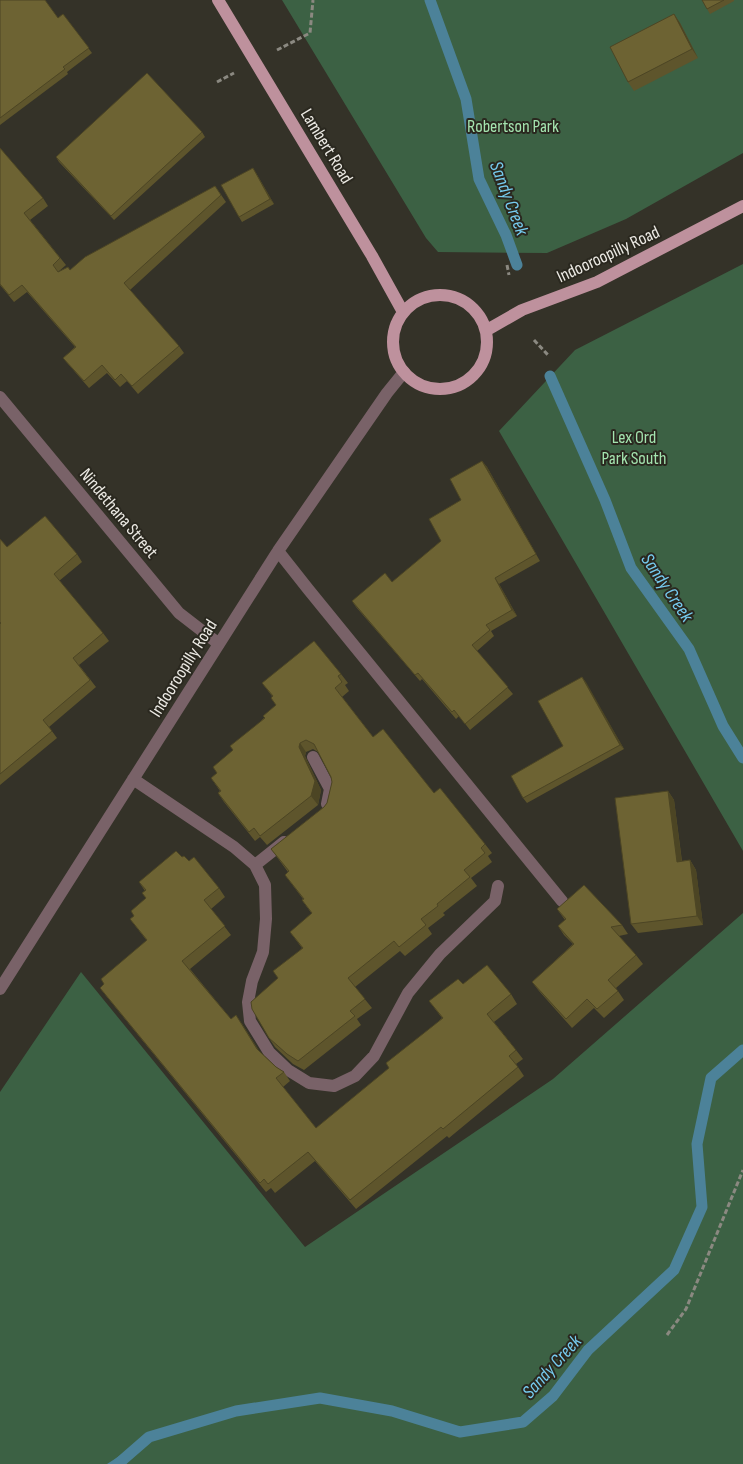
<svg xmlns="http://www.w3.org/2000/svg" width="743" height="1464" font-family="'Sofia Sans Condensed',sans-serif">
<rect width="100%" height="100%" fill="#343228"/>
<path fill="#3c6144" d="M 282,0 L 743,0 L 743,153 L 626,219 L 547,253 L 438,252 L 426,238 Z
M 743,264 L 743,851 L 499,431 L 575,350 Z
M 743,913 L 743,1464 L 0,1464 L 0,1092 L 81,972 L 305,1247 L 553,1079 Z"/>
<path fill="#4c8299" d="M 149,1437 L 126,1464 L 107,1464 Z"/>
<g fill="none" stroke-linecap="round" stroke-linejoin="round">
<path stroke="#4c8299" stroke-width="11" d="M 430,0 L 466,99 L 479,179 L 506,235 L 517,265
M 550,376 L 605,500 L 631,568 L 689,649 L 723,726 L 743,758
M 118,1464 L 149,1437 L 236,1411 L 320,1398 L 392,1411 L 460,1432 L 523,1422 L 553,1396 L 588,1350 L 674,1270 L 702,1207 L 697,1144 L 711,1078 L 743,1050"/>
<path stroke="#8b8981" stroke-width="3" stroke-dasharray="5 2.5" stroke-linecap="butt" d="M 277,50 L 310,33 L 313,0
M 217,82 L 234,73
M 507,265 L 509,275
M 534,340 L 548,355
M 667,1335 L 686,1309 L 743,1170"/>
<path stroke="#796268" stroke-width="12" d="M 0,397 L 179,613 L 219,644
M 278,551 L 308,589 L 562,901
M 313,757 L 330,789 L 327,804
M 133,779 L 234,847 L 255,865 L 265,885 L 266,919 L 263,952 L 252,981 L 248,1002 L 250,1021 L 269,1052 L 288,1070 L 309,1083 L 334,1086 L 355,1076 L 374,1056 L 408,993 L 440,954 L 495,901 L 498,886
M 255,865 L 284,842
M 0,989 L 278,551 L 387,393 L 404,372"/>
<path stroke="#be919d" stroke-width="12" d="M 218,0 L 372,256 L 403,312
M393 342a47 47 0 1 1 94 0a47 47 0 1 1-94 0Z
M 487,330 L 522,310 L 597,282 L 743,206"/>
</g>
<path fill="#5e552c" d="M 0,0 L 58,18 L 63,14 L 92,53 L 67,72 L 68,74 L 0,125 Z
M 702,0 L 734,0 L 734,1 L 710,14 Z
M 674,14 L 680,23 L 698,58 L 634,91 L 628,82 Z
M 202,132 L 205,137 L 114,220 L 59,162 L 56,157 Z
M 0,148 L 43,198 L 48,206 L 30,220 L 66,265 L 58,272 L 70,270 L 215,186 L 226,202 L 130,290 L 179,346 L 184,353 L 138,394 L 127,381 L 120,387 L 107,373 L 89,388 L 69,365 L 63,358 L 75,347 L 27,292 L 14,302 L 0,285 Z
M 256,173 L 274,204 L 242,222 L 239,217 Z
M 482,461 L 487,467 L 540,561 L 499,584 L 517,616 L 491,631 L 494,636 L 477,651 L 513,694 L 470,730 L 459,716 L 456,719 L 422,679 L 420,681 L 356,607 L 352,601 L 392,582 L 441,541 Z
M 0,539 L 7,547 L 77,554 L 82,562 L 59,581 L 103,633 L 109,641 L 79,665 L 96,687 L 49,727 L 57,738 L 0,785 L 0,624 L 1,624 L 0,623 Z
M 341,674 L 348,683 L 345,685 L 349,691 L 342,697 L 373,737 L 434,793 L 485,844 L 492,853 L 488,856 L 492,862 L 471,878 L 477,886 L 443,913 L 445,915 L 428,928 L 432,934 L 405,956 L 400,951 L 355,987 L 372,1008 L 357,1019 L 361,1025 L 304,1070 L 293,1064 L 275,1047 L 269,1038 L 278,978 L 302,948 L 290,932 L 312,914 L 302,900 L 303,899 L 285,875 L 288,872 L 271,849 L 324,807 L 327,803 L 332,782 L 331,777 L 318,752 L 313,749 L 306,752 L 305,756 L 321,790 L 318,805 L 267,845 L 260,837 L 255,841 L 224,802 L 218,793 L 220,791 L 211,778 L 217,773 L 213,767 L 233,751 L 276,705 L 271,698 L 272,696 L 262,683 Z
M 582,677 L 624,749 L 527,803 L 523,798 L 563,746 Z
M 668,791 L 674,800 L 682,861 L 690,860 L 696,870 L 703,925 L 638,933 L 631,924 Z
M 182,857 L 189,861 L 219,888 L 225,897 L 211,909 L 231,935 L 190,969 L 231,1019 L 242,1024 L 259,1051 L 276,1067 L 284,1072 L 290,1081 L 283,1087 L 316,1128 L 389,1068 L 442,1018 L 429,1001 L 463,984 L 511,994 L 517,1004 L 494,1022 L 523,1059 L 516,1064 L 524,1076 L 449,1138 L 447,1136 L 356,1209 L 315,1161 L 275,1193 L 271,1188 L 266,1192 L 107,997 L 100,988 L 147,941 L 130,919 L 134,916 L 146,899 L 145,891 L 139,882 Z
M 557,909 L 622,925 L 628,934 L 619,936 L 636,955 L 643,964 L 616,988 L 624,1000 L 604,1018 L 594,1008 L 572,1028 L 539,991 L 532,982 L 573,944 L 564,935 L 558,926 L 565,920 Z"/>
<path fill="#4c4524" d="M 674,14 L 680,23 L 698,58 L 692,49 Z
M 253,168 L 256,173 L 274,204 L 270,199 Z
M 482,461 L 487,467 L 540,561 L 536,554 Z
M 495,578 L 499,584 L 517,616 L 512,610 Z
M 582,677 L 586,682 L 624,749 L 620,745 Z
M 300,743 L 306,752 L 305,756 L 321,790 L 318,805 L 311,796 L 299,747 Z
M 668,791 L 674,800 L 683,871 L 677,862 Z
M 690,860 L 696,870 L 703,925 L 697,916 Z
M 236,1015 L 242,1024 L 263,1058 L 257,1049 Z"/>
<path fill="#6d6333" stroke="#4c4524" d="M 0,0 L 45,0 L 58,18 L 63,14 L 89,48 L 63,67 L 65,69 L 0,118 Z
M 702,0 L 724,0 L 707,9 Z
M 674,14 L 692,49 L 628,82 L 610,47 Z
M 147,73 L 202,132 L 111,216 L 56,157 Z
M 0,148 L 43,198 L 24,213 L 60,258 L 53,265 L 58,272 L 68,267 L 70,270 L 85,257 L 215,186 L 221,195 L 124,283 L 179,346 L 132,386 L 121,374 L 115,380 L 102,365 L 84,381 L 63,358 L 76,347 L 22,285 L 9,295 L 0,284 Z
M 253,168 L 270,199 L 239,217 L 221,185 Z
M 482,461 L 536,554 L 495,578 L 512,610 L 486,625 L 490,630 L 472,645 L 508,687 L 465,724 L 454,710 L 452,712 L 418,673 L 415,675 L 352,601 L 385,573 L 392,582 L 441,541 L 429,519 L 461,500 L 450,479 Z
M 45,516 L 77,554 L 54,574 L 103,633 L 73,658 L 90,680 L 43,720 L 52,731 L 0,774 L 0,624 L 1,623 L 0,622 L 0,539 L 7,547 Z
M 314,641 L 341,674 L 338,676 L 342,682 L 335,688 L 373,737 L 383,729 L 434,793 L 440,788 L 485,844 L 481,848 L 485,853 L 464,870 L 470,877 L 437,904 L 438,906 L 421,919 L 426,925 L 399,947 L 394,941 L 348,978 L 365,999 L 350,1011 L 355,1016 L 298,1061 L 287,1054 L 269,1038 L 252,1009 L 251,1002 L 278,978 L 273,971 L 303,948 L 290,932 L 312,913 L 302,900 L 304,899 L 285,875 L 289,871 L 271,849 L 324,807 L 327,803 L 332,782 L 331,777 L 314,744 L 306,740 L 300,743 L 299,747 L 315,781 L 311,796 L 260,836 L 254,828 L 249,832 L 218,793 L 221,791 L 211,778 L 217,773 L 213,767 L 233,750 L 230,746 L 265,718 L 263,716 L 276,705 L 271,698 L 273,696 L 262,683 Z
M 582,677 L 620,745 L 523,798 L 511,776 L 563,746 L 538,701 Z
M 668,791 L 677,862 L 690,860 L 697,916 L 631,924 L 615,798 Z
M 176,851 L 182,857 L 184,856 L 189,861 L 194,857 L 219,888 L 204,900 L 225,926 L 182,961 L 231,1019 L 236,1015 L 257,1049 L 276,1067 L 284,1072 L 276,1078 L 316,1128 L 389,1068 L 386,1063 L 443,1018 L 429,1001 L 458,979 L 463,984 L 487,965 L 511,994 L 487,1014 L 516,1050 L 509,1056 L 518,1067 L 443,1129 L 441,1127 L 350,1200 L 308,1152 L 268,1184 L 264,1179 L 260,1183 L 100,988 L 104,984 L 101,979 L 147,940 L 130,919 L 134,916 L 131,911 L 146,898 L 142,893 L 146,890 L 139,882 Z
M 584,885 L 622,925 L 611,927 L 636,955 L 608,980 L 618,991 L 597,1009 L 587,999 L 566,1019 L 532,982 L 574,944 L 558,926 L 566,919 L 557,909 Z"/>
<g text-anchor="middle" stroke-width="4" stroke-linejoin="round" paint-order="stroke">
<g font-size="18" fill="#a4e4af" stroke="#2a281f">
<text x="513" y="132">Robertson Park</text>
<text x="634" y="443">Lex Ord<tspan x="634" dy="21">Park South</tspan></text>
</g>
<g font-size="18" fill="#eceae4" stroke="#2a281f">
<text transform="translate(327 146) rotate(59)" y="6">Lambert Road</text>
<text transform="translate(608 254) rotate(-25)" y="6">Indooroopilly Road</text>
<text transform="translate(119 513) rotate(50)" y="6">Nindethana Street</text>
<text transform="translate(183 668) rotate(-58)" y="6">Indooroopilly Road</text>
</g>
<g font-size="19" font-style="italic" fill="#76cbef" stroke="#2a281f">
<text transform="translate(510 198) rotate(69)" y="7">Sandy Creek</text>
<text transform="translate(668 587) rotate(56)" y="7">Sandy Creek</text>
<text transform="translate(551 1366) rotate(-48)" y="7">Sandy Creek</text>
</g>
</g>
</svg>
